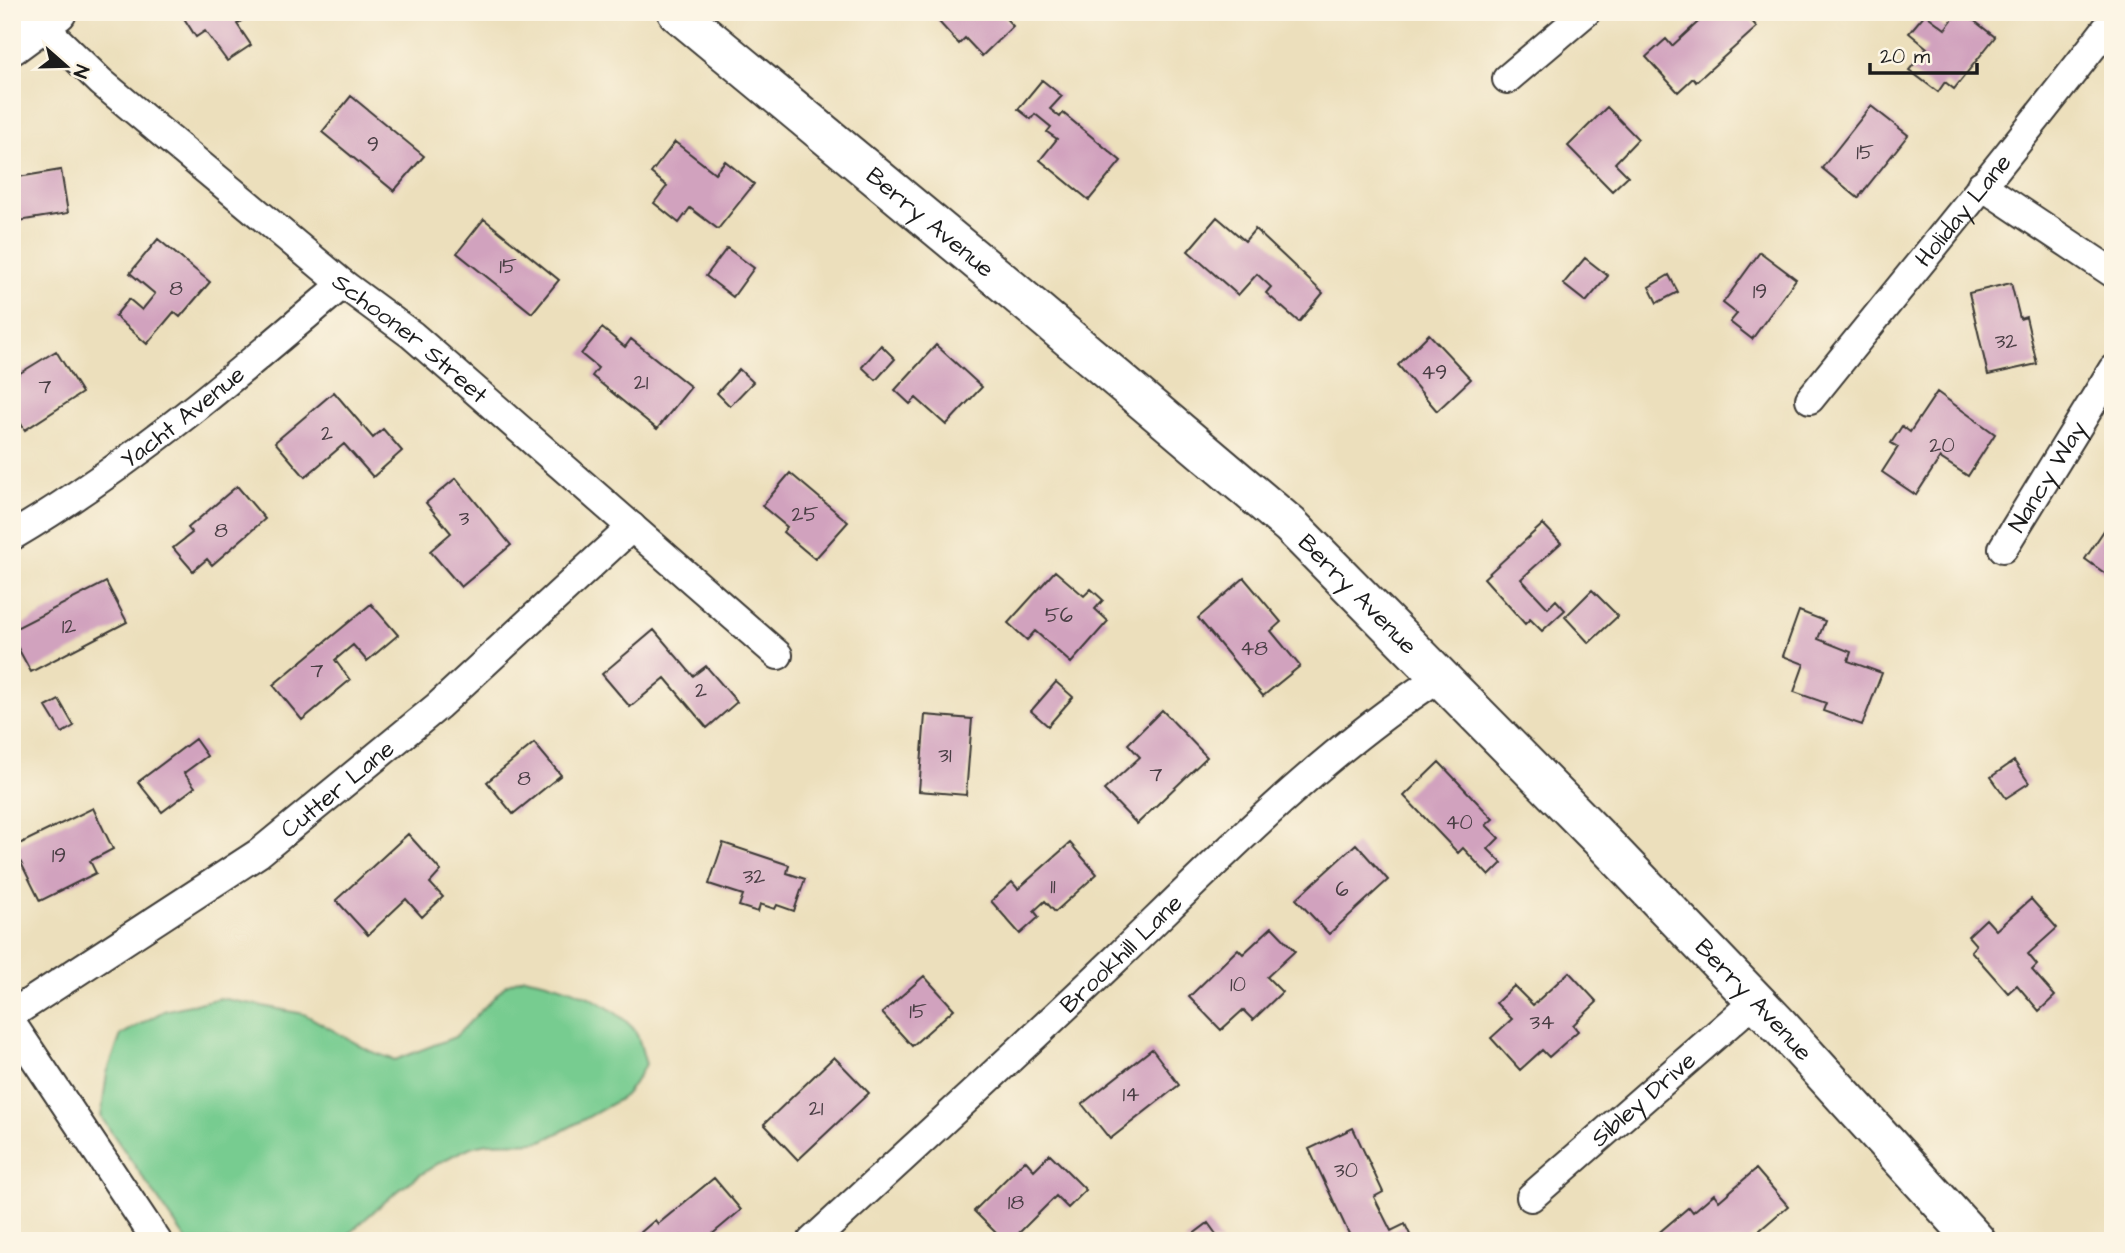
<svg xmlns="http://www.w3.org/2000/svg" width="2125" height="1253" font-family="'Architects Daughter',sans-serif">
<rect width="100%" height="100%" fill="#fcf5e5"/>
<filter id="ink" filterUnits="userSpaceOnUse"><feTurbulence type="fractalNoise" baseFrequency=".0143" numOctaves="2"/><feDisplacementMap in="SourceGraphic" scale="14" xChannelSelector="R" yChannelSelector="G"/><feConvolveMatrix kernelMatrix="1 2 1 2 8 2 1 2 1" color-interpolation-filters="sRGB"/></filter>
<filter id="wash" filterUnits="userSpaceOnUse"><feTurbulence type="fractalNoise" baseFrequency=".00686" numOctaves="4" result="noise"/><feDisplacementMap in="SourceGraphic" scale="28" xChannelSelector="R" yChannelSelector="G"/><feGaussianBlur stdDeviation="1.57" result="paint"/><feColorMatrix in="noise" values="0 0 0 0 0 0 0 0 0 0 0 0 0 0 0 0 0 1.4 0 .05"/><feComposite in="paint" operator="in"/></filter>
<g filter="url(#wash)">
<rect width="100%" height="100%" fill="#ecdfbc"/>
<path fill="#77cc90" stroke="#4a7456" stroke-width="2" d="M 524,977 C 562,984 605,999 633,1028 C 640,1036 642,1054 646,1064 C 639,1074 633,1087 625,1095 C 619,1101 549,1139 541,1141 C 518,1145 493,1139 471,1147 C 421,1168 381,1203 342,1241 L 187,1241 L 101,1117 L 107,1073 L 121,1035 L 164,1011 L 220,998 L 304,1014 L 370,1051 L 395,1060 L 455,1037 L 506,985 Z"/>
<g id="blocks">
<path fill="#d1a2be" d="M 180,12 L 254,12 L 237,24 L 251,45 L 227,61 L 205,31 L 196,37 Z
M 930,12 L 1000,12 L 1013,26 L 982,56 L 965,38 L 959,44 Z
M 1709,12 L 1744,12 L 1757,27 L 1696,82 L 1693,78 L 1678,92 L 1646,57 L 1666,39 L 1672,46 Z
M 1958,12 L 1963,12 L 1995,37 L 1954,89 L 1945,82 L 1938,92 L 1909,70 L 1927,48 L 1909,33 L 1925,14 L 1945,29 Z
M 1042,80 L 1062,96 L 1050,109 L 1060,117 L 1063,113 L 1121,161 L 1089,200 L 1040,160 L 1057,139 L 1047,132 L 1051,127 L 1035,114 L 1031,119 L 1018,109 Z
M 351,96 L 424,156 L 394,191 L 322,132 Z
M 1871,106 L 1908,135 L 1858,198 L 1822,168 Z
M 1607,107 L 1638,139 L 1615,163 L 1628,176 L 1612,191 L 1568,146 Z
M 675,142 L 715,173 L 725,161 L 754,184 L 718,229 L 690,208 L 679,223 L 654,203 L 667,186 L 651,173 Z
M 61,170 L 68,213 L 12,222 L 12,178 Z
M 1217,217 L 1245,241 L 1255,229 L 1323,293 L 1299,322 L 1266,293 L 1271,287 L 1257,274 L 1238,295 L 1188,251 Z
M 484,219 L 559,280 L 532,313 L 457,253 Z
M 158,239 L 210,282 L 180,317 L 174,312 L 147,344 L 115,316 L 129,299 L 142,310 L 155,294 L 130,273 Z
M 727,248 L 754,268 L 733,297 L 706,276 Z
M 1760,252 L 1796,279 L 1752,339 L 1730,322 L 1737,314 L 1723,303 Z
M 1585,258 L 1608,276 L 1586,302 L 1563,284 Z
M 1669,275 L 1678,292 L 1657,303 L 1649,287 Z
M 2011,283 L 2020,319 L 2026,317 L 2037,364 L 1988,375 L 1969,293 Z
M 602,328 L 625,347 L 631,339 L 691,387 L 657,429 L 592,376 L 598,368 L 581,354 Z
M 1429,334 L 1471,379 L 1437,411 L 1398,365 Z
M 881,345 L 895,359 L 876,380 L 862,367 Z
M 936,345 L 982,387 L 946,425 L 916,398 L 910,404 L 895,390 Z
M 56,351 L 82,393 L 25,430 L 12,410 L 12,378 Z
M 739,369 L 753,382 L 730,406 L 717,393 Z
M 334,392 L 373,438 L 383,429 L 402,451 L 373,477 L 344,444 L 305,477 L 275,442 Z
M 1937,392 L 1995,434 L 1968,476 L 1940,458 L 1916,495 L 1882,472 L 1898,447 L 1891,443 L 1902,426 L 1910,432 Z
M 790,473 L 848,522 L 815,559 L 783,532 L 787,527 L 762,506 Z
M 456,478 L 511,545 L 461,587 L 430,551 L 451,533 L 426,503 Z
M 237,486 L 265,519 L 212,565 L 207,559 L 193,571 L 173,548 L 192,533 L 188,528 Z
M 1543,524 L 1561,543 L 1521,579 L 1548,608 L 1556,600 L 1565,610 L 1542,631 L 1530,619 L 1525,624 L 1484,578 Z
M 2107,526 L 2113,530 L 2113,579 L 2085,559 Z
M 1055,571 L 1084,596 L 1091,589 L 1103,600 L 1095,609 L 1108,621 L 1071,663 L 1035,631 L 1027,640 L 1008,623 Z
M 1244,578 L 1281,622 L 1271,631 L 1300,666 L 1263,696 L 1198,618 Z
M 106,582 L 127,622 L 31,672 L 12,637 L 12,630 Z
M 1592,590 L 1618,616 L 1589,643 L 1565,617 Z
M 371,604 L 398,635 L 367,661 L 353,645 L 335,660 L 350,680 L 302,720 L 273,685 Z
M 1799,611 L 1825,621 L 1818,639 L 1851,652 L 1848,661 L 1882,673 L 1862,725 L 1823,711 L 1826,703 L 1794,692 L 1804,664 L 1783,656 Z
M 654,630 L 693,676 L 706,666 L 737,702 L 707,728 L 665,678 L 630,707 L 602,674 Z
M 1056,682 L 1073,697 L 1048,726 L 1031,711 Z
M 59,700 L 74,726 L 62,733 L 46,707 Z
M 1162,710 L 1207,757 L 1137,824 L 1104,790 L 1140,757 L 1128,744 Z
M 925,715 L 972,719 L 966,795 L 919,791 Z
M 195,739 L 207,756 L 184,773 L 195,787 L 162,812 L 138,782 Z
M 534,743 L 561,775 L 513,814 L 487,782 Z
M 2014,761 L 2029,783 L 2006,798 L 1991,777 Z
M 1439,762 L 1493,819 L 1486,825 L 1499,838 L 1488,849 L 1502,863 L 1489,876 L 1463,848 L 1458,853 L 1404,796 Z
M 93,808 L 113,849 L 90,861 L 96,873 L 40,901 L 13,847 Z
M 408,834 L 441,871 L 430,883 L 443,897 L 422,917 L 406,899 L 368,935 L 336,900 Z
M 723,843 L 789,865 L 787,873 L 805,879 L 794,911 L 777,905 L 775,909 L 760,904 L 758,912 L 739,906 L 743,895 L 709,884 Z
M 1070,843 L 1097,874 L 1055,912 L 1045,901 L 1034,911 L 1039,917 L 1020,934 L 991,901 L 1012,882 L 1018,889 Z
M 1356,844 L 1388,880 L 1329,934 L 1296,899 Z
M 2031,899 L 2057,928 L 2028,954 L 2037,965 L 2032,970 L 2055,996 L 2039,1011 L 2017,985 L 2008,993 L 1971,951 L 1976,945 L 1968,936 L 1986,919 L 1996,930 Z
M 1272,927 L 1295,951 L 1267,977 L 1282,992 L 1253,1020 L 1243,1010 L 1221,1030 L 1189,997 L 1238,949 L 1243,954 Z
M 1569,972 L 1597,1002 L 1573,1025 L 1578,1031 L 1549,1057 L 1542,1050 L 1520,1070 L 1491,1038 L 1512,1019 L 1496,1003 L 1514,986 L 1533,1005 Z
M 924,976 L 954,1009 L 912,1046 L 882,1013 Z
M 1152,1049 L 1179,1085 L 1110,1139 L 1082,1104 Z
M 834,1057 L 869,1093 L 798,1160 L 764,1124 Z
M 1353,1128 L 1383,1192 L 1374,1197 L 1391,1231 L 1405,1224 L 1413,1241 L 1338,1241 L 1350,1236 L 1309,1149 Z
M 1050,1154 L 1086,1190 L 1068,1208 L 1056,1196 L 1011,1241 L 1004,1241 L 974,1211 L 1025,1160 L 1034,1170 Z
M 1756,1169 L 1788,1206 L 1747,1241 L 1659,1241 L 1655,1236 L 1689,1207 L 1693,1212 L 1714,1194 L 1719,1201 Z
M 714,1178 L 741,1210 L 704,1241 L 685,1241 L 681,1236 L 676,1241 L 644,1241 L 639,1234 L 655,1220 L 658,1224 Z
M 1208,1223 L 1221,1241 L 1184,1241 Z"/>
</g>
</g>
<g filter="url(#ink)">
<use href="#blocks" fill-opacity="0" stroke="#3b3934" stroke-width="2"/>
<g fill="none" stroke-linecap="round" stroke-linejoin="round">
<defs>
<g id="street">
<path id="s1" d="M 41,24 L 101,82 L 343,284 L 412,335 L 778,655"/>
<path d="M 1507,79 L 1586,12"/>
<path d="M 1981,185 L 2113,273"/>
<path id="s2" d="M 1810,399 C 1911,273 2015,149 2113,20"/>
<path id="s3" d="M 12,536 C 132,465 237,375 343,284"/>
<path id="s4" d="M 2003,548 L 2113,369"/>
<path id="s5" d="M 12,1014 L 259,853 L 438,706 L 632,527"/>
<path d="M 12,1024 L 157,1241"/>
<path id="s6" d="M 1531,1197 L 1755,1001"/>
<path id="s7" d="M 812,1241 C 915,1147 1018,1053 1119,956 C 1220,858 1320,755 1438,678"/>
</g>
<g id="secondary">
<path id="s8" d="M 677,12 L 1010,288 L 1290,525 L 1603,842 L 1779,1025 L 1976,1241"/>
<path d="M 12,45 L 57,12"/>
</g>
</defs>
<use href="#street" stroke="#3b3934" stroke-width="32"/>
<use href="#secondary" stroke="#3b3934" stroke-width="42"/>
<use href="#street" stroke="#fff" stroke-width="28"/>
<use href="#secondary" stroke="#fff" stroke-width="38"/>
</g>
</g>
<g text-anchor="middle" stroke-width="6" stroke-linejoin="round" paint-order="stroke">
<g font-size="21" fill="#493e44">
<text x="373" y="151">9</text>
<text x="1865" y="159">15</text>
<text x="508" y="273">15</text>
<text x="176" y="295">8</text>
<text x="1760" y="298">19</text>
<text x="2006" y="348">32</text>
<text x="1434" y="379">49</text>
<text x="641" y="389">21</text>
<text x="45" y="393">7</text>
<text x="327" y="440">2</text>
<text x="1942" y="452">20</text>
<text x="805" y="521">25</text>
<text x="464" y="525">3</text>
<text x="221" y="537">8</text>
<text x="1059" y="622">56</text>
<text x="69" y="633">12</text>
<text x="1254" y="655">48</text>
<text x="317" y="677">7</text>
<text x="701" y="697">2</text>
<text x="945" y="762">31</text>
<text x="1156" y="781">7</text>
<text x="524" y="785">8</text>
<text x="1459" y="829">40</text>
<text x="59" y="862">19</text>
<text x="754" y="883">32</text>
<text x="1053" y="893">11</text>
<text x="1342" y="896">6</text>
<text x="1238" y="991">10</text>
<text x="918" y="1018">15</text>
<text x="1542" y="1029">34</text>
<text x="1131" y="1101">14</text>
<text x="816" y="1115">21</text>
<text x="1346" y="1177">30</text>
<text x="1016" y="1209">18</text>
</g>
<g font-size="24" fill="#1c1c1c" stroke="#fcf5e5">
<text dy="8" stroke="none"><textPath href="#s2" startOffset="243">Holiday Lane</textPath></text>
<text dy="8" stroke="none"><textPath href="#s8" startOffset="329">Berry Avenue</textPath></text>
<text dy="8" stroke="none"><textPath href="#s1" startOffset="485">Schooner Street</textPath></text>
<text dy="8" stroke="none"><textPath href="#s3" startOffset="208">Yacht Avenue</textPath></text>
<text dy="8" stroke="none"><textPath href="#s4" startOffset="84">Nancy Way</textPath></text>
<text dy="8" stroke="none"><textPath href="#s8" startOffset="896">Berry Avenue</textPath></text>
<text dy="8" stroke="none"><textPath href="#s5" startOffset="396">Cutter Lane</textPath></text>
<text dy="8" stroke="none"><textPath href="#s7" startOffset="422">Brookhill Lane</textPath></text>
<text dy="8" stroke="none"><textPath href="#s8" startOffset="1463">Berry Avenue</textPath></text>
<text dy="8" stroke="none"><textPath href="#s6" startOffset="149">Sibley Drive</textPath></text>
</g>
</g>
<rect width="2125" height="1253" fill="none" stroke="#fcf5e5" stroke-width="42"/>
<g transform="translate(66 66) rotate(110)" stroke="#fcf5e5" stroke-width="5" paint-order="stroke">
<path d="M0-5L12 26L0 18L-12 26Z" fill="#1c1c1c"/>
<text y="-10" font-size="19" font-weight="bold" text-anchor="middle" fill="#1c1c1c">N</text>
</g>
<path d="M1870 63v10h107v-10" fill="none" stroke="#1c1c1c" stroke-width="3.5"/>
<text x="1880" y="63" font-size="21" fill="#1c1c1c" stroke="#fcf5e5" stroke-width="5" paint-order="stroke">20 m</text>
</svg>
